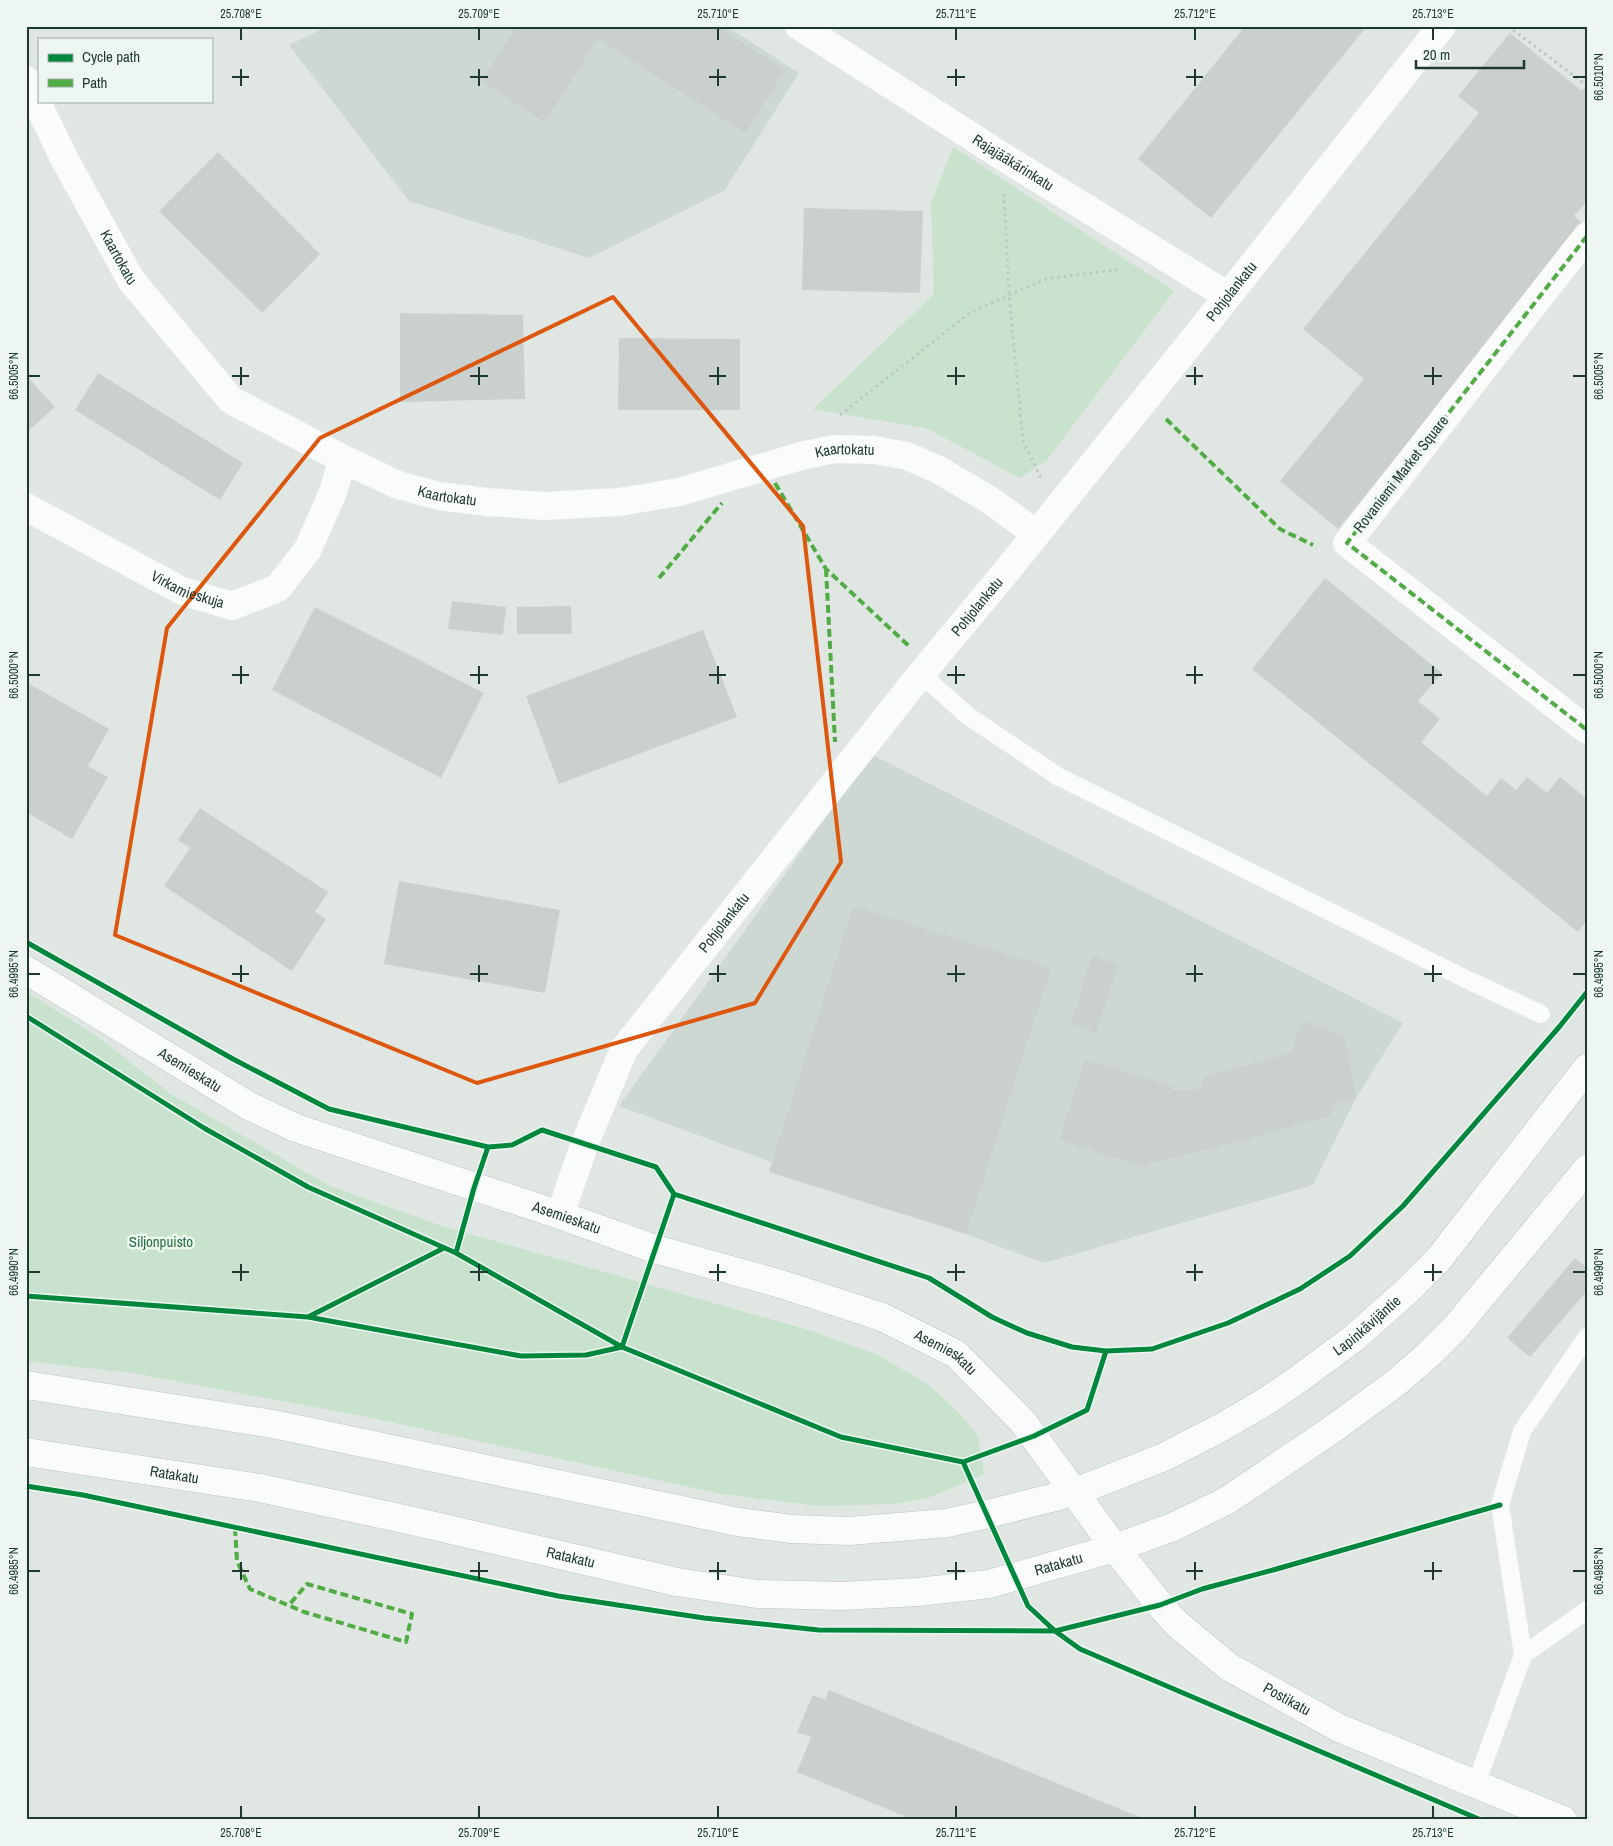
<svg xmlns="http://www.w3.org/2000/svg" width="1613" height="1846" font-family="'Archivo Narrow',sans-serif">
<rect width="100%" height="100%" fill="#e0e7e3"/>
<path fill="#cdd8d3" d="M 328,26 L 726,26 L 799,73 L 725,190 L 589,258 L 409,201 L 289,45 Z
M 871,754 L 1403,1023 L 1356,1098 L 1313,1185 L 1044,1263 L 619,1106 Z"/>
<path fill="#c8e2ce" d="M 953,147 L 1174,291 L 1047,460 L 1020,478 L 926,428 L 813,409 L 934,294 L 931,203 Z
M 26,991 L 98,1037 L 171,1094 L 330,1186 L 442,1226 L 812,1331 L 878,1355 L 929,1385 L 959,1413 L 978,1436 L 984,1474 L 928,1498 L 894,1504 L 819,1506 L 722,1494 L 367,1417 L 132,1373 L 26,1361 Z"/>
<path fill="#cad0cd" d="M 517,26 L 717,26 L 785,70 L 745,133 L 598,39 L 545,122 L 481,81 Z
M 1245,26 L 1367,26 L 1211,218 L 1138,159 Z
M 1510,33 L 1582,91 L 1585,87 L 1587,89 L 1587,201 L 1574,216 L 1585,225 L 1338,529 L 1280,481 L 1364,379 L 1303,329 L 1479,113 L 1458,96 Z
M 218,152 L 320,254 L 262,313 L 159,211 Z
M 804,208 L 923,211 L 920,293 L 802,290 Z
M 400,313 L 523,315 L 525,399 L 400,402 Z
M 619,338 L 740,339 L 740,410 L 618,410 Z
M 98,373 L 243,463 L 220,500 L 75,410 Z
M 26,375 L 55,407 L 26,433 Z
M 1325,578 L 1442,673 L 1418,701 L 1440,719 L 1421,742 L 1487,796 L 1501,778 L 1516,790 L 1527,777 L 1547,793 L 1560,777 L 1587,799 L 1587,920 L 1578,932 L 1252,669 Z
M 452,601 L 506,607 L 503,635 L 448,629 Z
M 571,606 L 572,634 L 517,634 L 517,607 Z
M 315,607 L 484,693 L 441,778 L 272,690 Z
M 703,630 L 737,717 L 559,784 L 526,696 Z
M 26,682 L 109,729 L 88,766 L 108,777 L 72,839 L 26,812 Z
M 200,808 L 328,892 L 315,912 L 326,919 L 292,971 L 164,886 L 190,848 L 178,840 Z
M 399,881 L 560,910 L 545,993 L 384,964 Z
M 853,906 L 1051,968 L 966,1234 L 769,1172 Z
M 1092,956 L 1118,964 L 1096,1033 L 1071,1025 Z
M 1302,1021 L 1345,1036 L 1356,1098 L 1336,1102 L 1329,1117 L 1149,1164 L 1148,1168 L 1059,1140 L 1085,1059 L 1174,1087 L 1172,1091 L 1201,1089 L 1204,1077 L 1291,1053 Z
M 1575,1258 L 1587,1268 L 1587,1291 L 1530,1357 L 1507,1338 Z
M 829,1690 L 1147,1820 L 914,1820 L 797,1772 L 811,1737 L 797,1732 L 813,1695 L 825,1700 Z"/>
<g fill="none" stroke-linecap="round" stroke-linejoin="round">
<defs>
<g id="secondary">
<path id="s5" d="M 26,970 L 249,1106 L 296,1128 L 560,1215 L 655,1249 L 781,1284 L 882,1317 L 956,1354 L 1023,1422 L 1115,1548 L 1160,1605 L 1177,1624 L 1229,1667 L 1339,1728 L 1563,1820"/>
<path id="s6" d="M 26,1385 L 273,1424 L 738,1522 L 792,1529 L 849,1531 L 947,1523 L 988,1514 L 1075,1492 L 1164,1457 L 1222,1427 L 1268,1400 L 1300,1378 L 1354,1338 L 1408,1290 L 1438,1260 L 1587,1068"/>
<path id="s7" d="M 26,1452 L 260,1488 L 413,1521 L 677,1582 L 757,1594 L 841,1596 L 918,1592 L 989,1584 L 1115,1548 L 1173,1527 L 1226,1501 L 1330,1431 L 1397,1382 L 1428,1355 L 1456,1327 L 1587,1169"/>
</g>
</defs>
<use href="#secondary" stroke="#bcc6c1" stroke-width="29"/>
<path stroke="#bec7c4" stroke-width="3" stroke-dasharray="2.5 4" stroke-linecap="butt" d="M 1508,26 L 1587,86
M 1004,194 L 1009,294 L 1023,441 L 1041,478
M 840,415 L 971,312 L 1046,279 L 1121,269"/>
<path stroke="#fafbfb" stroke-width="18" d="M 921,674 L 968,716 L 1059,777 L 1472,982 L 1541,1014
M 1523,1655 L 1587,1610
M 1476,1784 L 1523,1655 L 1500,1505 L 1522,1431 L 1587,1337"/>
<g stroke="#fafbfb" stroke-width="28">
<path id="s1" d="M 799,26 L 1002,156 L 1228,296"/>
<path id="s2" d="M 26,80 L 66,162 L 131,280 L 231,400 L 343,459 L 398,485 L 439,496 L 487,502 L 545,506 L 619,502 L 679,492 L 801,456 L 834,449 L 874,450 L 907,456 L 937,469 L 990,500 L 1036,534"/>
<path d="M 1587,236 L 1347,543 L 1587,730"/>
<path id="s3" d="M 26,507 L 182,591 L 232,606 L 278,588 L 308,549 L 333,492 L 343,459"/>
<path id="s4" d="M 560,1215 L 585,1143 L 624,1049 L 921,674 L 1005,573 L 1193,340 L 1442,26"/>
</g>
<use href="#secondary" stroke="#fafbfb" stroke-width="28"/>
<path stroke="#52ac45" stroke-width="4" stroke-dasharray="8 4" stroke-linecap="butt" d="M 1587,236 L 1347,543 L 1587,730
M 1166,419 L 1280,529 L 1313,545
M 775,483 L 826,569 L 909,646
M 826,569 L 835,742
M 659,578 L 722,503
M 235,1528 L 237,1561 L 250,1589 L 304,1612 L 406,1642 L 412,1614 L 307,1584 L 289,1605"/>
<defs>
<path id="cycleway" d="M 26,942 L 233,1059 L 329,1109 L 488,1147 L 512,1145 L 542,1130 L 656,1167 L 674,1194 L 929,1278 L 992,1317 L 1027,1333 L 1072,1347 L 1106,1351
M 26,1016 L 204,1128 L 308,1187 L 456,1253 L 622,1347 L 841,1437 L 963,1462 L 1034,1436 L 1087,1410 L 1106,1351 L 1152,1349 L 1228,1323 L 1300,1289 L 1350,1256 L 1403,1206 L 1560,1026 L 1587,992
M 456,1253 L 474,1188 L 488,1147
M 26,1296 L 308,1317 L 521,1356 L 586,1355 L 622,1347
M 308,1317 L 444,1248
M 622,1347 L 674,1194
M 963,1462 L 1028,1606 L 1055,1631 L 1080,1649 L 1481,1820
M 26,1486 L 83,1495 L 558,1596 L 704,1618 L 819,1630 L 1055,1631 L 1160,1605 L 1202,1589 L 1273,1570 L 1500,1505"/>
</defs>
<use href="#cycleway" stroke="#edf6f1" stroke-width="8"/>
<use href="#cycleway" stroke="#00873e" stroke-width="5"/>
</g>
<path fill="none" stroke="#de570e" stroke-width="4" stroke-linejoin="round" d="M 613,297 L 803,526 L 841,862 L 755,1003 L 477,1083 L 115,935 L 167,628 L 320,438 Z"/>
<path fill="none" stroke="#1e3931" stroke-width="2" d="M 241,28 L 241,40M 479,28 L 479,40M 718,28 L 718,40M 956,28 L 956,40M 1195,28 L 1195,40M 1433,28 L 1433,40M 241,69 L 241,86M 479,69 L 479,86M 718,69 L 718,86M 956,69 L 956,86M 1195,69 L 1195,86M 232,77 L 249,77M 470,77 L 488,77M 709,77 L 726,77M 947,77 L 965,77M 1186,77 L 1203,77M 1573,77 L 1586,77M 241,367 L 241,385M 479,367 L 479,385M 718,367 L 718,385M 956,367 L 956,385M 1195,367 L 1195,385M 1433,367 L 1433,385M 28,376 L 40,376M 232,376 L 249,376M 470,376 L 488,376M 709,376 L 726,376M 947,376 L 965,376M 1186,376 L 1203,376M 1424,376 L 1442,376M 1573,376 L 1586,376M 241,666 L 241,684M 479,666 L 479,684M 718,666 L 718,684M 956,666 L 956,684M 1195,666 L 1195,684M 1433,666 L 1433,684M 28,675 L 40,675M 232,675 L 249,675M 470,675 L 488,675M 709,675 L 726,675M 947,675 L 965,675M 1186,675 L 1203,675M 1424,675 L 1442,675M 1573,675 L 1586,675M 241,965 L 241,982M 479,965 L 479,982M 718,965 L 718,982M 956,965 L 956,982M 1195,965 L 1195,982M 1433,965 L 1433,982M 28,974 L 40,974M 232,974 L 249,974M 470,974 L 488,974M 709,974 L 726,974M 947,974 L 965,974M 1186,974 L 1203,974M 1424,974 L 1442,974M 1573,974 L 1586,974M 241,1264 L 241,1281M 479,1264 L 479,1281M 718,1264 L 718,1281M 956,1264 L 956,1281M 1195,1264 L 1195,1281M 1433,1264 L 1433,1281M 28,1272 L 40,1272M 232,1272 L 249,1272M 470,1272 L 488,1272M 709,1272 L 726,1272M 947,1272 L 965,1272M 1186,1272 L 1203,1272M 1424,1272 L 1442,1272M 1573,1272 L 1586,1272M 241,1562 L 241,1580M 479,1562 L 479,1580M 718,1562 L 718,1580M 956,1562 L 956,1580M 1195,1562 L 1195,1580M 1433,1562 L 1433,1580M 28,1571 L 40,1571M 232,1571 L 249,1571M 470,1571 L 488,1571M 709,1571 L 726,1571M 947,1571 L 965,1571M 1186,1571 L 1203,1571M 1424,1571 L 1442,1571M 1573,1571 L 1586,1571M 241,1806 L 241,1818M 479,1806 L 479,1818M 718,1806 L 718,1818M 956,1806 L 956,1818M 1195,1806 L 1195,1818M 1433,1806 L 1433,1818"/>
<g text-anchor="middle" stroke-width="5" stroke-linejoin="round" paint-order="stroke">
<g font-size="15" fill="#1e3931" stroke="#edf6f1">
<text dy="5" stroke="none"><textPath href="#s1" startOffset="254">Rajajääkärinkatu</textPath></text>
<text dy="5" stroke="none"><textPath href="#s2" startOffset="200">Kaartokatu</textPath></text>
<text dy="5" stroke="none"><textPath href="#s4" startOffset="1149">Pohjolankatu</textPath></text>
<text dy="5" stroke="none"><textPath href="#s2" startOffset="1025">Kaartokatu</textPath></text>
<text transform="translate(1401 474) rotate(-52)" y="5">Rovaniemi Market Square</text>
<text dy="5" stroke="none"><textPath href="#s2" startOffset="620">Kaartokatu</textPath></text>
<text dy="5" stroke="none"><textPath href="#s3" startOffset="182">Virkamieskuja</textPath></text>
<text dy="5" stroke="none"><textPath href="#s4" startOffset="744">Pohjolankatu</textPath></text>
<text dy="5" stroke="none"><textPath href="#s4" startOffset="339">Pohjolankatu</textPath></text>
<text dy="5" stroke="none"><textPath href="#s5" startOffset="192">Asemieskatu</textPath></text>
<text dy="5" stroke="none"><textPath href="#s5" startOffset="598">Asemieskatu</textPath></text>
<text dy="5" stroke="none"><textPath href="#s6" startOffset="1405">Lapinkävijäntie</textPath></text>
<text dy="5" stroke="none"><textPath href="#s5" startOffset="1002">Asemieskatu</textPath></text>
<text dy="5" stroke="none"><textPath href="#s7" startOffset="150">Ratakatu</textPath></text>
<text dy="5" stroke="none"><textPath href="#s7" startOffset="555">Ratakatu</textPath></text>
<text dy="5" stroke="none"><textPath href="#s7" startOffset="1050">Ratakatu</textPath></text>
<text dy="5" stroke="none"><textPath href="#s5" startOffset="1495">Postikatu</textPath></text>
</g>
<g font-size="15" fill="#267240" stroke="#edf6f1">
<text x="161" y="1247">Siljonpuisto</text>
</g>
</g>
<rect width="1613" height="1846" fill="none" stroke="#edf6f1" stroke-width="55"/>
<rect x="38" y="38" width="175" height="65" fill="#edf6f1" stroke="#9aaaa4"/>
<rect x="48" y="54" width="25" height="8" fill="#00873e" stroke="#9aaaa4"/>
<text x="82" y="62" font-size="15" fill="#1e3931">Cycle path</text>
<rect x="48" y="79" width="25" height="8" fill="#52ac45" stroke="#9aaaa4"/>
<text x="82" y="88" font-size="15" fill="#1e3931">Path</text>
<path d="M1416 60v8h108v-8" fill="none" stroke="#1e3931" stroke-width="2.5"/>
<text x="1423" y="60" font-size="15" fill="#1e3931" stroke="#edf6f1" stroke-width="4" paint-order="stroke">20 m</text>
<rect x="28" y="28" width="1558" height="1790" fill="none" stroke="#1e3931" stroke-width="2"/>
<g font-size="12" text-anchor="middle" fill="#1e3931">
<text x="241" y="18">25.708°E</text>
<text x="479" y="18">25.709°E</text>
<text x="718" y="18">25.710°E</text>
<text x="956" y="18">25.711°E</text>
<text x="1195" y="18">25.712°E</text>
<text x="1433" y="18">25.713°E</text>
<text transform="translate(1599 77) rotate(-90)" y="4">66.5010°N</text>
<text transform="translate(14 376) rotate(-90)" y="4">66.5005°N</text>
<text transform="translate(1599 376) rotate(-90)" y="4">66.5005°N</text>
<text transform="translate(14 675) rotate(-90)" y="4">66.5000°N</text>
<text transform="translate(1599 675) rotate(-90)" y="4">66.5000°N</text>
<text transform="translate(14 974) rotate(-90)" y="4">66.4995°N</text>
<text transform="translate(1599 974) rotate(-90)" y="4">66.4995°N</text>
<text transform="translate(14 1272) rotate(-90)" y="4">66.4990°N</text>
<text transform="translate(1599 1272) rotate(-90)" y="4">66.4990°N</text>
<text transform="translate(14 1571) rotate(-90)" y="4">66.4985°N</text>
<text transform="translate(1599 1571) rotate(-90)" y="4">66.4985°N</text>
<text x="241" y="1837">25.708°E</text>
<text x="479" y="1837">25.709°E</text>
<text x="718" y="1837">25.710°E</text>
<text x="956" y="1837">25.711°E</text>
<text x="1195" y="1837">25.712°E</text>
<text x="1433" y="1837">25.713°E</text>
</g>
</svg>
